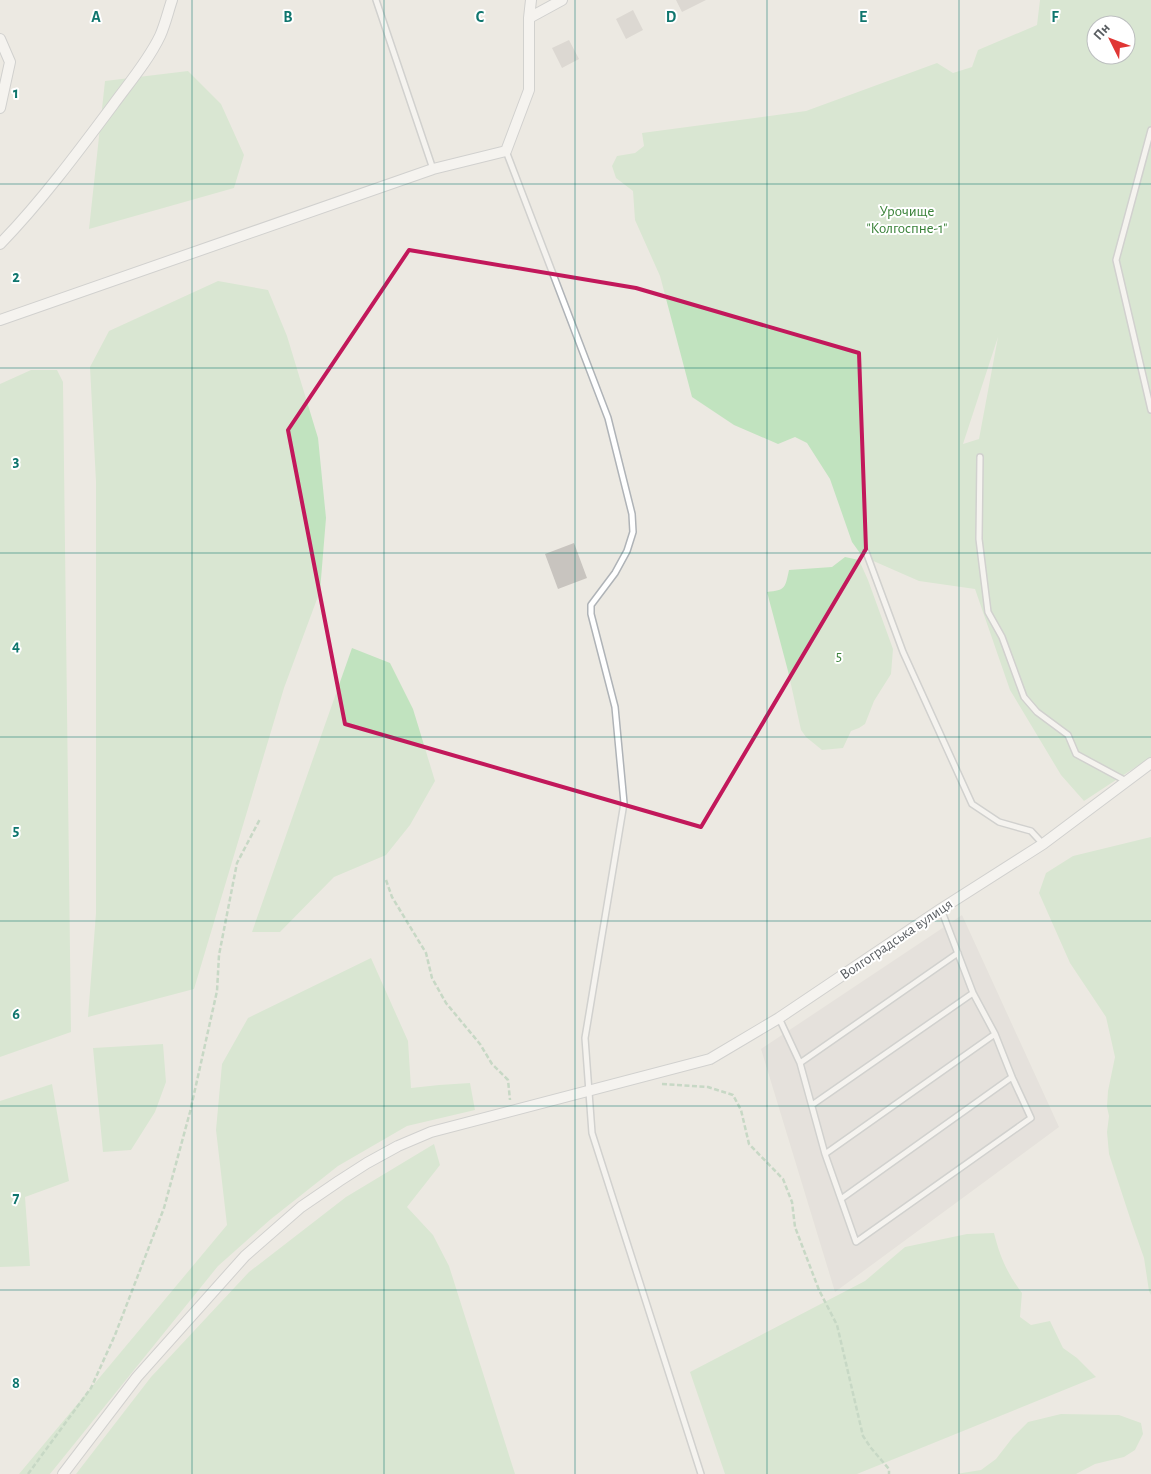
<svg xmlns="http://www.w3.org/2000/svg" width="1151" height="1474" font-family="'Alegreya Sans',sans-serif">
<rect width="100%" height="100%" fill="#ece9e2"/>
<path fill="#dbd8d4" d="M 962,915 L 1059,1127 L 835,1292 L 761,1049 Z"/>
<path fill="#c1e3bf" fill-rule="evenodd" d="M 1040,0 L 1151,0 L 1151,757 L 1084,801 L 1061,775 L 1010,690 L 975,589 L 919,581 L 862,556 L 852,542 L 830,479 L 807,443 L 795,437 L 778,444 L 734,425 L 692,397 L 660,276 L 635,220 L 633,191 L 616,178 L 612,166 L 617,156 L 635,153 L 644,146 L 642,133 L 806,111 L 937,63 L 953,73 L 972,67 L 978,50 L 1037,25 ZM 1096,25 L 1126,25 L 1126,55 L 1096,55 ZM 998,337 L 979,439 L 963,444 Z
M 188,71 L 221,104 L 244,155 L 234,188 L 89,229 L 105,81 Z
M 218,281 L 268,290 L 287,336 L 318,438 L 326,518 L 320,591 L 284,688 L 194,989 L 88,1017 L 96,913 L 96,482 L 90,367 L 109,331 Z
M 31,370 L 57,370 L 63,382 L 71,1032 L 0,1057 L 0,384 Z
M 845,557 L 859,560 L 868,580 L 893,649 L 891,674 L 874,701 L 865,724 L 859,728 L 851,731 L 843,748 L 822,750 L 806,737 L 801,730 L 788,671 L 767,592 C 786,590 785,588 789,570 L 832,567 Z
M 352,648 L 390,663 L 413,709 L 435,781 L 410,825 L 386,855 L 334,877 L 280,932 L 252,932 Z
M 1151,837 L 1151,1295 L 1149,1291 L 1144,1258 L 1131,1221 L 1109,1154 L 1107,1132 L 1109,1116 L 1107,1107 L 1108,1091 L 1115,1057 L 1106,1017 L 1070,963 L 1039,893 L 1046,873 L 1073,856 Z
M 371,958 L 408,1041 L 411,1088 L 439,1085 L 470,1083 L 475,1110 L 407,1126 L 338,1166 L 271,1219 L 218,1266 L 50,1474 L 19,1474 L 227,1225 L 216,1130 L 222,1064 L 248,1018 Z
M 163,1044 L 166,1082 L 155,1112 L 131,1150 L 103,1152 L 93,1048 Z
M 52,1084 L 69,1181 L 25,1197 L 30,1266 L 0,1267 L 0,1101 Z
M 434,1144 L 440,1165 L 407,1207 L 433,1235 L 449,1266 L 515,1474 L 76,1474 L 151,1377 L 249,1272 L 346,1197 Z
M 994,1233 C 1000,1257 1007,1273 1022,1293 L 1020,1317 L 1031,1325 L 1050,1321 L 1063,1348 L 1077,1358 L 1096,1377 L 857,1474 L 725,1474 L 690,1372 L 865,1281 L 905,1247 L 967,1234 Z
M 1061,1414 L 1119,1415 L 1141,1423 L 1143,1434 L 1135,1450 L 1124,1457 L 1095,1464 L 1076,1474 L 956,1474 L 981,1470 L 996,1459 L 1013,1437 L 1028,1422 Z"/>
<path fill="#c8c4bf" d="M 676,0 L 706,0 L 682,12 Z
M 633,10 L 643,30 L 626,39 L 616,19 Z
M 569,40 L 579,59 L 562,68 L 552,48 Z
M 574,543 L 587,578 L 558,589 L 545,554 Z"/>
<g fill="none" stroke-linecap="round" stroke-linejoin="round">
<defs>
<path id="lane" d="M 376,0 L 433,169
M 1151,130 L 1116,260 L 1151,410
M 506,151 L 608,418 L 632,514 L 633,532 L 627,551 L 615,573 L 591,605 L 591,614 L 615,707 L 624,803 L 585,1038 L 592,1133 L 701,1474
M 980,457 L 979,539 L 988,612 L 1002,637 L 1024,697 L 1037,712 L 1068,735 L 1076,754 L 1126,781
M 866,552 L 903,652 L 972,804 L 999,822 L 1031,831 L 1043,844
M 779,1018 L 800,1063 L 825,1154 L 856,1242 L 1031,1118 L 1012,1077 L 995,1034 L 973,993 L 941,909
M 800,1063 L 958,953
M 812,1105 L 973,993
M 825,1154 L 995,1034
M 841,1199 L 1012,1077"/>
<path id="street" d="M 529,18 L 562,0
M 0,39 L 10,62 L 0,108
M 0,244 C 40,203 78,152 113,105 C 129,83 148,61 160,36 C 165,25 168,12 172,0
M 0,320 L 433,169 L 506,151 L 529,90 L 529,18 L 531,0
M 63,1474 L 137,1377 L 245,1256 L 301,1207 L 339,1181 L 367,1163 L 398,1146 L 431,1132 L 710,1059 L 779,1018 L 941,909 L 1043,844 L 1151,763"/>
</defs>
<use href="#lane" stroke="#afb3b7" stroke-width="8"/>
<use href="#street" stroke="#afb3b7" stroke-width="12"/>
<path stroke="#99c3a2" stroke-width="2.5" stroke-dasharray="5 2.5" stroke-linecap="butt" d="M 386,880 L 392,897 L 426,953 L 432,978 L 446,1003 L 480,1044 L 492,1064 L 508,1080 L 510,1100
M 662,1084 L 708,1087 L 733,1095 L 741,1110 L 749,1144 L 783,1179 L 792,1202 L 795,1227 L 819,1290 L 837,1325 L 863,1436 L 871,1448 L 889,1469 L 889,1474
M 28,1474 L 91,1388 L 115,1335 L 164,1208 L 190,1112 L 217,991 L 219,955 L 237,863 L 260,819"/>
<use href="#lane" stroke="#fff" stroke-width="5"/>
<use href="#street" stroke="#fff" stroke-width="10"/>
</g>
<path d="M0 0H1151V1474H0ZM 409,250 L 636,288 L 859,353 L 866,549 L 701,827 L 345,724 L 288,430 Z" fill="#ece9e2" fill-opacity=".55" fill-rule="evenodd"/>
<path fill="none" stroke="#c2185b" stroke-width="4" stroke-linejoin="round" d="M 409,250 L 636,288 L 859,353 L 866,549 L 701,827 L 345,724 L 288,430 Z"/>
<path fill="none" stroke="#0f766e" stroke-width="1" stroke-opacity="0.55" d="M 192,0 L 192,1474M 384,0 L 384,1474M 575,0 L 575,1474M 767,0 L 767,1474M 959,0 L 959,1474M 0,184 L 1151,184M 0,368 L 1151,368M 0,553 L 1151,553M 0,737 L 1151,737M 0,921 L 1151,921M 0,1106 L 1151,1106M 0,1290 L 1151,1290"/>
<g text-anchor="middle" stroke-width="4" stroke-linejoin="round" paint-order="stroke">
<g font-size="15" fill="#3a8239" stroke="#fff">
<text x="907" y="216">Урочище<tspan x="907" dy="17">"Колгоспне-1"</tspan></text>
<text x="839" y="661">5</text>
</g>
<g font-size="15" fill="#5a5e62" stroke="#fff">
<text transform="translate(896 939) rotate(-34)" y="5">Волгоградська вулиця</text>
</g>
</g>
<g font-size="16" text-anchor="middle" font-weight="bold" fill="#0f766e" stroke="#fff" stroke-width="4" stroke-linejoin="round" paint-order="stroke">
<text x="96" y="22">A</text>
<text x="288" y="22">B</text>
<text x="480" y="22">C</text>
<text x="671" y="22">D</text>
<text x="863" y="22">E</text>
<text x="1055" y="22">F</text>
<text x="16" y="98">1</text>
<text x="16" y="282">2</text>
<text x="16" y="466">3</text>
<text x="16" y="651">4</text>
<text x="16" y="835">5</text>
<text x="16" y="1019">6</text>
<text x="16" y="1203">7</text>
<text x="16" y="1388">8</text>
</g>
<g transform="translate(1111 40) rotate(312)"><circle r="24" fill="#ffffff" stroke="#bdbfc0"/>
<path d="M0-4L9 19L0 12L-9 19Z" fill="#e03634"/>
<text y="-8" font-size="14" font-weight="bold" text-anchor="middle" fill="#5a5e62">Пн</text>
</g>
</svg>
